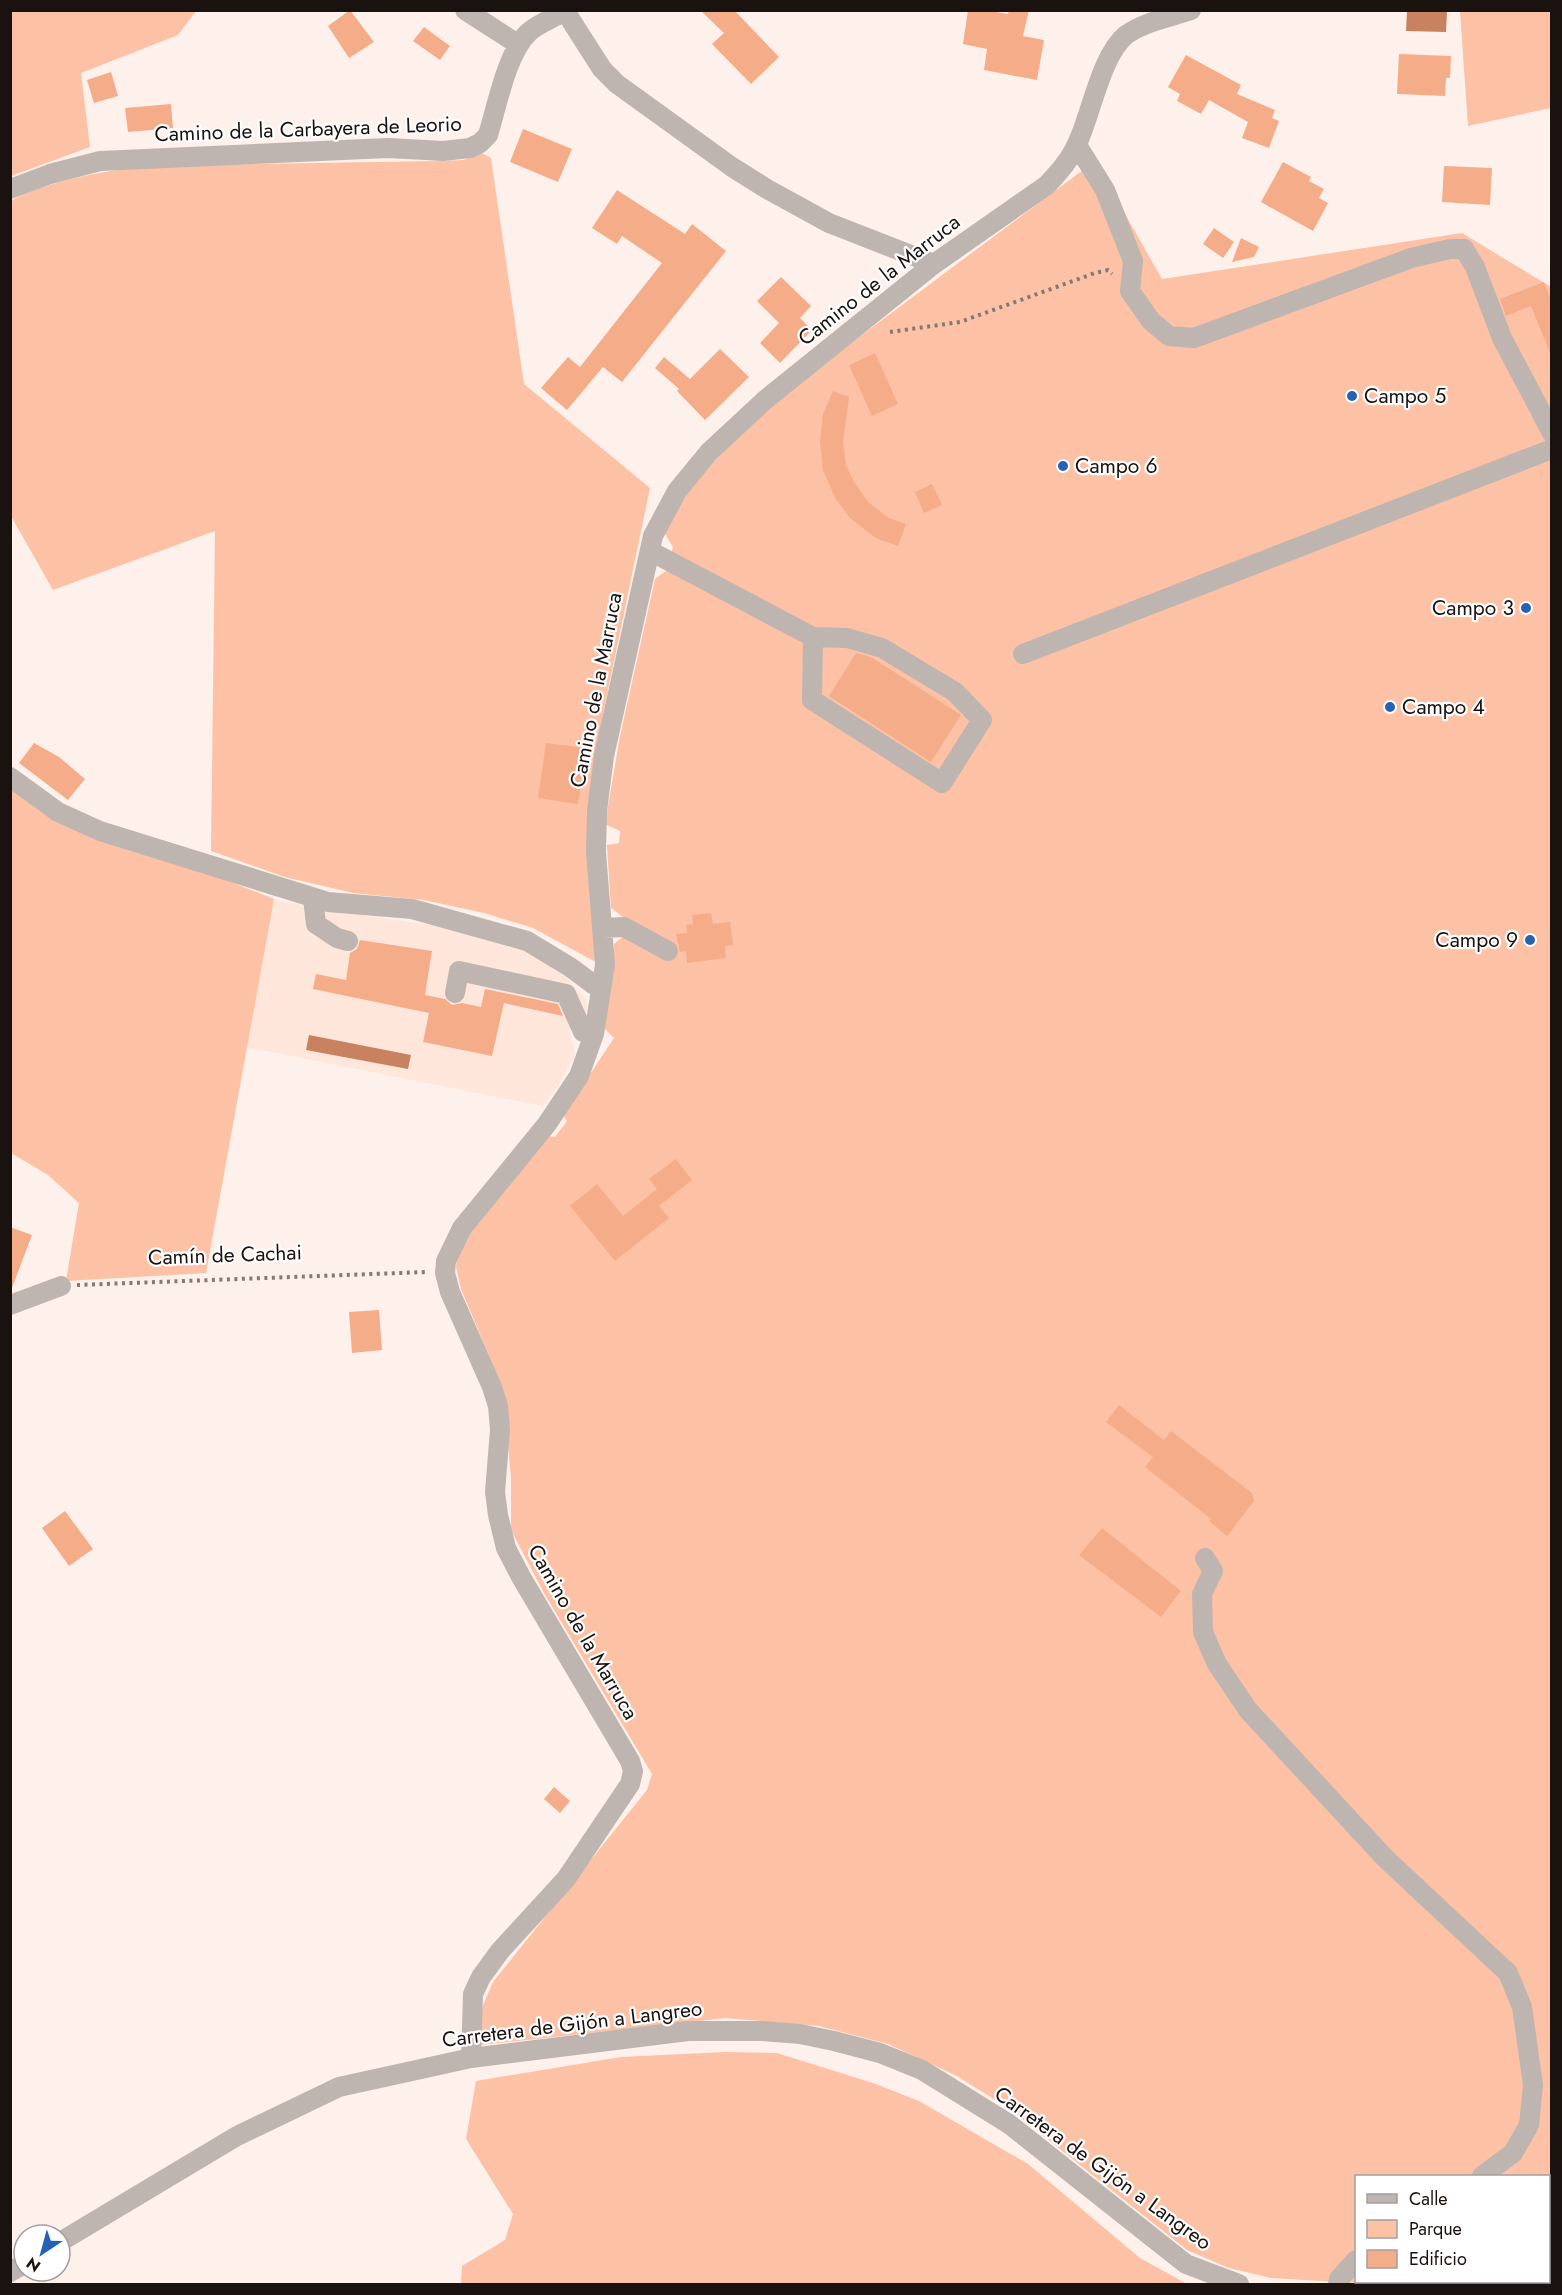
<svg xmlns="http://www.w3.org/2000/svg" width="1562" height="2295" font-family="Jost,sans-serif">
<rect width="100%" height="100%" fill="#fef0ea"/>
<path fill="#fee6db" d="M 274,899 L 325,910 L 426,924 L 491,939 L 532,953 L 556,966 L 586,999 L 587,1014 L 569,1030 L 575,1054 L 558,1086 L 543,1106 L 246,1047 Z"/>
<path fill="#fdc1a5" d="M 11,10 L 196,10 L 196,11 L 178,35 L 81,73 L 90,147 L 11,176 Z
M 1460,11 L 1551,11 L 1551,108 L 1468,126 Z
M 482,153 L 491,158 L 524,384 L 650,488 L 603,714 L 589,815 L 599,955 L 594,961 L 533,928 L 484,913 L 424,900 L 353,893 L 285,877 L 211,851 L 215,531 L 53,590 L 11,516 L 10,201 C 51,180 97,173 142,166 L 440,161 L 463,160 Z
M 1095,161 L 1162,279 L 1462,233 L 1551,287 L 1551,2235 L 1549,2237 L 1548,2176 L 1356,2176 L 1356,2282 L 1385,2282 L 1372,2284 L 1271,2278 L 1229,2268 L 1187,2250 L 1011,2110 L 957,2076 L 888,2044 L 819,2026 L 725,2018 L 481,2045 L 481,2010 L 493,1982 L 647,1790 L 652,1774 L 544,1593 L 511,1530 L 511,1477 L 503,1389 L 461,1289 L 456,1267 L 458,1250 L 467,1236 L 547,1136 L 555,1137 L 567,1121 L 563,1115 L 614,1038 L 603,1027 L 614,973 L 614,944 L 626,934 L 623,917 L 611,908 L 607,845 L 619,843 L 620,831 L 605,824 L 620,736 L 655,579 L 666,571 L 673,547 L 665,534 L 684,493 L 764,408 Z
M 10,786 L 198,869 L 274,899 L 206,1273 L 66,1281 L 79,1203 L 48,1175 L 11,1153 Z
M 725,2052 L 777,2053 L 873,2083 L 919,2101 L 1028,2164 L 1140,2258 L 1187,2284 L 461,2284 L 462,2266 L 505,2240 L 513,2214 L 466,2139 L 476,2081 L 621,2057 Z"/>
<path fill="#c8825f" d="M 1407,11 L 1447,12 L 1446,32 L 1406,31 Z
M 309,1035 L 411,1055 L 408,1069 L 306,1050 Z"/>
<path fill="#f5ac88" d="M 350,10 L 374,42 L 349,58 L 328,26 Z
M 700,10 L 734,10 L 779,57 L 751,84 L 712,44 L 724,33 Z
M 968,10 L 985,10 L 1008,14 L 1009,10 L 1029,10 L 1023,36 L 1044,40 L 1037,80 L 984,70 L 987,49 L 963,44 Z
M 424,27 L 450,46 L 440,60 L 413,41 Z
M 1399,54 L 1451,56 L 1450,78 L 1446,78 L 1445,96 L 1397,94 Z
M 1186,55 L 1241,85 L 1237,94 L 1275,110 L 1272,118 L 1279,121 L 1269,148 L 1242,138 L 1248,122 L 1209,100 L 1201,114 L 1177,101 L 1180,94 L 1168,87 Z
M 111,72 L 118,96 L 94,103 L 87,80 Z
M 171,104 L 173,128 L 128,132 L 125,108 Z
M 523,129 L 572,149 L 558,182 L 510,162 Z
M 1283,162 L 1311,177 L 1309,181 L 1324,189 L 1319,198 L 1328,203 L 1313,231 L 1261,202 Z
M 1444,166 L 1492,168 L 1490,205 L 1442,202 Z
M 617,190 L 685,234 L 692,224 L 726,251 L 622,382 L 603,367 L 567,410 L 541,388 L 568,357 L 580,367 L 662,263 L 622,236 L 617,244 L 592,228 Z
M 1214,228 L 1234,242 L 1223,258 L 1203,244 Z
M 1241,238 L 1259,247 L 1254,257 L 1232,262 Z
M 781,277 L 811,306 L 800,318 L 812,330 L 780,363 L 760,343 L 779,323 L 757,301 Z
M 1544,282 L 1551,301 L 1551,355 L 1531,306 L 1506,316 L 1500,299 Z
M 720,349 L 749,377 L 705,420 L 677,391 L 679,389 L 655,368 L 664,357 L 690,379 Z
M 875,353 L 898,404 L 872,416 L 849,365 Z
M 833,391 L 849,397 L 843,441 L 846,465 L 854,482 L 868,502 L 889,518 L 906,524 L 898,546 L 876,538 L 851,519 L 835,498 L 823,470 L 820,441 L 823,414 Z
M 932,484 L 942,505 L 924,513 L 915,492 Z
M 856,653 L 871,657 L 961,715 L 931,762 L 829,696 Z
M 34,743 L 59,757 L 85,779 L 68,800 L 19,763 Z
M 546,743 L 586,748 L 578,804 L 538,798 Z
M 711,913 L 713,924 L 730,922 L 733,945 L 725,946 L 726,958 L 687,963 L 686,951 L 680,952 L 676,934 L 687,933 L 686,925 L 693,924 L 692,915 Z
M 360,940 L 432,951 L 425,995 L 445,999 L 452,1005 L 462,1003 L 481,1007 L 485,989 L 558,1004 L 563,1016 L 504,1003 L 492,1056 L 423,1042 L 429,1013 L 313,989 L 316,974 L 346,980 L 350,953 L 357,949 Z
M 676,1159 L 692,1180 L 659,1206 L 669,1218 L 615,1261 L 570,1206 L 597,1184 L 623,1216 L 657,1189 L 649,1179 Z
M 10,1227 L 32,1235 L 12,1288 L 10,1288 Z
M 379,1310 L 382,1350 L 352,1353 L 349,1312 Z
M 1119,1405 L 1164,1440 L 1171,1431 L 1252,1493 L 1254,1501 L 1227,1536 L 1209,1521 L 1211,1519 L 1145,1467 L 1153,1457 L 1106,1422 Z
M 65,1511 L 93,1549 L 69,1566 L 42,1528 Z
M 1102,1528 L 1181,1591 L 1161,1617 L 1079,1555 Z
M 554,1787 L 570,1801 L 560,1813 L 544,1799 Z"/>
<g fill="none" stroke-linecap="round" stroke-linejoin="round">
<path stroke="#837975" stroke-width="4" stroke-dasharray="3 4.5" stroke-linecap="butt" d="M 890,332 L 960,322 L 1095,273 L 1108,270 L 1112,274
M 77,1285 L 426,1272"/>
<path stroke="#beb5b0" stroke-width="20" d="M 465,10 L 519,45
M 565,11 L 602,69 L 617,84 L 732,167 L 767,189 L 829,223 L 934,264
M 1077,145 L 1105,190 L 1133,261 L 1130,291 L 1151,321 L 1169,336 L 1194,338 L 1411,258 L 1450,249 L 1464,249 L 1475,267 L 1502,338 L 1552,433
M 10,189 L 50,174 L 100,161 L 388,148 L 443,151 L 470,148 L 480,143 L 488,135 C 497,106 507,52 529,32 C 539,23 555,18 566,10
M 650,551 L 813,637 L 812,700 L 942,783 L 982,720 L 955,692 L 882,648 L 847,638 L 813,637
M 1023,654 L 1552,449
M 10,777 L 58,812 L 100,831 L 328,902 L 412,909 L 527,941 L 570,967 L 601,990
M 313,898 L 316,924 L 337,938 L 348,941
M 603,928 L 624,927 L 668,951
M 455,993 L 459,971 L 566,994 L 583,1032 L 594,1034
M 10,1305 L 61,1286
M 1205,1558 L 1213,1571 L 1202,1594 L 1203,1632 L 1217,1664 L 1248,1710 L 1385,1858 L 1508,1973 L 1522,2007 L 1533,2085 L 1529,2125 L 1513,2153 L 1482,2176
M 471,2058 L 473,1994 L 481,1977 L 500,1951 L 566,1879 L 630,1784 L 633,1771 L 630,1761 L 521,1577 L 506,1548 L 498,1515 L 495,1492 L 500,1430 L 498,1406 L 492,1387 L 450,1292 L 445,1273 L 446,1261 L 462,1228 L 547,1124 L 579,1076 L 594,1034 L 605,965 L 596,852 L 597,811 L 604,756 L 653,536 L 677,491 L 709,452 L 765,400 L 934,264 L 1047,185 C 1058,173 1070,160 1077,144 C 1091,115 1101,55 1126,35 C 1144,22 1170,17 1191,10
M 60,2242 L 237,2136 L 339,2087 L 471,2058 L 688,2031 L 763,2031 L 800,2034 L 834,2041 L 880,2053 L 922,2070 L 1009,2124 L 1186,2264 L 1239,2284
M 1548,2252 L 1552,2251
M 10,2272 L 24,2264
M 1338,2284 L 1339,2279 L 1356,2260
M 1433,2284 L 1447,2282"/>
</g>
<g fill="#2562b4" stroke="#fff" stroke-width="2">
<circle cx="1352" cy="396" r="6"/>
<circle cx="1063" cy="466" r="6"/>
<circle cx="1526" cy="608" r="6"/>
<circle cx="1390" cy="707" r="6"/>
<circle cx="1530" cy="940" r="6"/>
</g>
<g text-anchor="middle" stroke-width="4.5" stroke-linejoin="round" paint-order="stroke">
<g font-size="21" fill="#19120f" stroke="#fff">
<text transform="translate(308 129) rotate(-2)" y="7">Camino de la Carbayera de Leorio</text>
<text transform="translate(879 280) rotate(-38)" y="7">Camino de la Marruca</text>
<text transform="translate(596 690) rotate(-79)" y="7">Camino de la Marruca</text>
<text transform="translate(225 1255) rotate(-2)" y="7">Camín de Cachai</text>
<text transform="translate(583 1632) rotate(60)" y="7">Camino de la Marruca</text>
<text transform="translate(572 2024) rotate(-7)" y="7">Carretera de Gijón a Langreo</text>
<text transform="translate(1103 2168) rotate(36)" y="7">Carretera de Gijón a Langreo</text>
</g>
<g font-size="21" fill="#19120f" stroke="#fff" text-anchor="start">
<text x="1364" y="403">Campo 5</text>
<text x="1075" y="473">Campo 6</text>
<text x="1514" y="615" text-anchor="end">Campo 3</text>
<text x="1402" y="714">Campo 4</text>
<text x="1518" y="947" text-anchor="end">Campo 9</text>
</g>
</g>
<rect width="1562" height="2295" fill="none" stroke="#19120f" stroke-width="24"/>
<rect x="1355" y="2175" width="195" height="108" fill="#ffffff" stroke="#a3a09f" stroke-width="1.5"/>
<rect x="1367" y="2194" width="30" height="9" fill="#beb5b0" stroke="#a3a09f" stroke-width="1.5"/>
<text x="1409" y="2205" font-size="18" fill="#19120f">Calle</text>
<rect x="1367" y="2220" width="30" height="18" fill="#fdc1a5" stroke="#a3a09f" stroke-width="1.5"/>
<text x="1409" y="2235" font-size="18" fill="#19120f">Parque</text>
<rect x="1367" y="2250" width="30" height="18" fill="#f5ac88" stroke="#a3a09f" stroke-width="1.5"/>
<text x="1409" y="2265" font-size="18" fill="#19120f">Edificio</text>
<g transform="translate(42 2253) rotate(216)"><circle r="28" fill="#ffffff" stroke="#a3a09f" stroke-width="1.5"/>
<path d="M0-4.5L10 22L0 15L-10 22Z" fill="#2562b4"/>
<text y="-9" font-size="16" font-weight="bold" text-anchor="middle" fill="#19120f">N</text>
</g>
</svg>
